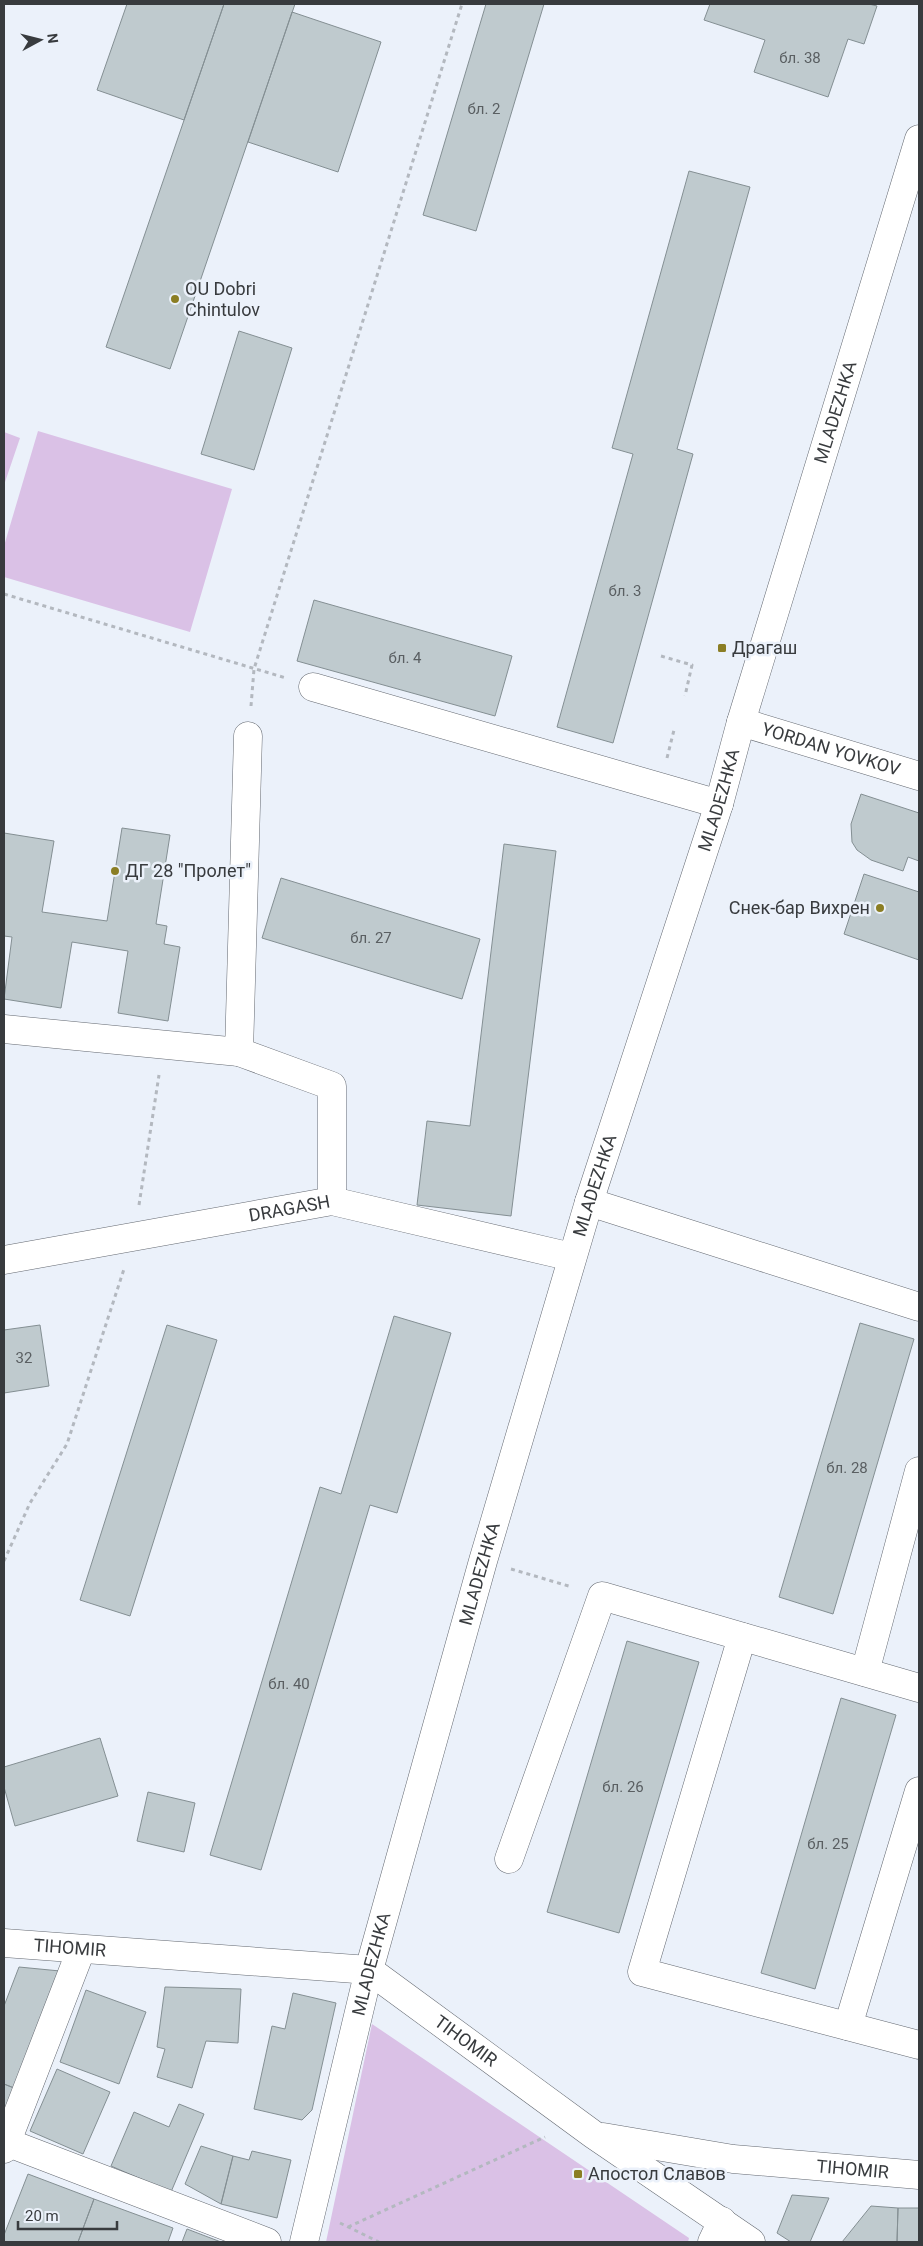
<svg xmlns="http://www.w3.org/2000/svg" width="923" height="2246" font-family="Roboto,sans-serif">
<rect width="100%" height="100%" fill="#ebf1fa"/>
<path fill="#dac1e6" d="M 38,431 L 232,489 L 190,632 L 4,577 L 4,546 Z
M 4,432 L 20,438 L 4,485 Z
M 372,2024 L 689,2238 L 688,2242 L 326,2242 Z"/>
<path fill="#bfcace" stroke="#848f93" d="M 127,4 L 224,4 L 184,120 L 97,90 Z
M 224,4 L 295,4 L 170,369 L 106,347 Z
M 486,4 L 544,4 L 476,231 L 423,215 Z
M 710,4 L 869,4 L 877,6 L 864,44 L 848,39 L 828,97 L 754,72 L 765,40 L 704,20 Z
M 292,12 L 381,42 L 338,172 L 248,142 Z
M 689,171 L 750,187 L 677,449 L 693,454 L 613,743 L 557,727 L 633,454 L 612,448 Z
M 239,331 L 292,348 L 254,470 L 201,454 Z
M 314,600 L 512,656 L 495,716 L 297,661 Z
M 861,794 L 919,813 L 919,861 L 908,857 L 903,871 L 871,860 L 857,850 L 852,842 L 851,824 Z
M 122,828 L 170,835 L 156,924 L 167,926 L 164,944 L 180,947 L 168,1021 L 118,1013 L 128,951 L 72,942 L 61,1008 L 4,999 L 12,937 L 4,936 L 4,833 L 54,841 L 42,912 L 107,921 Z
M 504,844 L 556,851 L 511,1216 L 417,1205 L 427,1121 L 470,1126 Z
M 864,874 L 919,892 L 919,960 L 844,934 Z
M 281,878 L 480,939 L 462,999 L 262,938 Z
M 394,1316 L 451,1333 L 397,1513 L 370,1505 L 261,1870 L 210,1855 L 320,1487 L 341,1494 Z
M 860,1323 L 914,1339 L 833,1614 L 779,1597 Z
M 40,1325 L 49,1386 L 4,1393 L 4,1330 Z
M 167,1325 L 217,1340 L 130,1616 L 80,1600 Z
M 627,1641 L 699,1662 L 619,1933 L 547,1912 Z
M 841,1698 L 896,1715 L 815,1989 L 761,1973 Z
M 100,1738 L 118,1796 L 15,1826 L 4,1787 L 4,1767 Z
M 148,1792 L 195,1803 L 184,1852 L 137,1841 Z
M 19,1967 L 60,1971 L 14,2088 L 4,2084 L 4,2006 Z
M 165,1987 L 241,1989 L 238,2043 L 206,2041 L 192,2088 L 157,2077 L 165,2049 L 157,2047 Z
M 86,1990 L 146,2012 L 119,2084 L 60,2062 Z
M 293,1993 L 336,2003 L 312,2110 L 302,2120 L 254,2109 L 272,2026 L 285,2029 Z
M 57,2069 L 110,2092 L 83,2154 L 30,2131 Z
M 4,2084 L 14,2088 L 4,2116 Z
M 179,2104 L 204,2114 L 171,2192 L 111,2166 L 134,2112 L 169,2127 Z
M 201,2146 L 233,2156 L 221,2204 L 185,2184 Z
M 252,2151 L 291,2160 L 277,2218 L 221,2204 L 233,2156 L 249,2160 Z
M 28,2174 L 94,2199 L 78,2242 L 4,2242 L 4,2235 Z
M 792,2195 L 829,2198 L 810,2242 L 791,2242 L 777,2233 Z
M 94,2199 L 173,2228 L 168,2242 L 78,2242 Z
M 871,2206 L 898,2208 L 897,2242 L 842,2242 Z
M 898,2208 L 919,2208 L 919,2242 L 897,2242 Z
M 187,2229 L 221,2242 L 182,2242 Z"/>
<g fill="none" stroke-linecap="round" stroke-linejoin="round">
<defs>
<g id="minor">
<path d="M 313,687 L 719,804"/>
<path id="s1" d="M 741,722 L 919,776"/>
<path d="M 248,736 L 239,1052 L 332,1086 L 332,1201"/>
<path d="M 4,1029 L 239,1052"/>
<path d="M 589,1202 L 919,1307"/>
<path id="s2" d="M 4,1260 L 332,1201 L 572,1257"/>
<path d="M 742,1637 L 642,1972 L 919,2045"/>
<path d="M 865,1672 L 919,1471"/>
<path d="M 509,1859 L 602,1596 L 919,1688"/>
<path id="s3" d="M 4,1943 L 369,1970 L 594,2135 L 751,2242"/>
<path d="M 848,2026 L 919,1791"/>
<path id="s4" d="M 603,2137 L 733,2159 L 919,2175"/>
<path d="M 6,2142 L 267,2242"/>
<path d="M 4,2149 L 81,1950"/>
<path id="s5" d="M 304,2242 L 369,1970 L 483,1561 L 589,1202 L 719,804 L 741,722 L 919,139"/>
<path d="M 712,2242 L 722,2221"/>
</g>
</defs>
<use href="#minor" stroke="#646971" stroke-width="29"/>
<path stroke="#b3b8bf" stroke-width="3" stroke-dasharray="4 4" stroke-linecap="butt" d="M 4,594 L 286,678
M 661,656 L 692,665 L 685,696
M 251,706 L 254,669 L 462,4
M 667,758 L 674,730
M 139,1205 L 159,1075
M 4,1561 L 30,1503 L 67,1444 L 124,1269
M 511,1569 L 572,1587
M 340,2223 L 379,2242
M 348,2227 L 545,2137"/>
<use href="#minor" stroke="#fff" stroke-width="28"/>
</g>
<g fill="#8b7e24" stroke="#ebf1fa" stroke-width="2">
<circle cx="175" cy="299" r="5"/>
<rect x="717" y="643" width="10" height="10" rx="2.5"/>
<circle cx="115" cy="871" r="5"/>
<circle cx="880" cy="908" r="5"/>
<rect x="573" y="2169" width="10" height="10" rx="2.5"/>
</g>
<g text-anchor="middle" stroke-width="5" stroke-linejoin="round" paint-order="stroke">
<g font-size="15" fill="#5a5f62">
<text x="800" y="63">бл. 38</text>
<text x="484" y="114">бл. 2</text>
<text x="625" y="596">бл. 3</text>
<text x="405" y="663">бл. 4</text>
<text x="371" y="943">бл. 27</text>
<text x="24" y="1363">32</text>
<text x="847" y="1473">бл. 28</text>
<text x="289" y="1689">бл. 40</text>
<text x="623" y="1792">бл. 26</text>
<text x="828" y="1849">бл. 25</text>
</g>
<g font-size="18" fill="#383b3e" stroke="#ebf1fa" text-anchor="start">
<text x="185" y="295">OU Dobri<tspan x="185" dy="21">Chintulov</tspan></text>
<text x="732" y="654">Драгаш</text>
<text x="125" y="877">ДГ 28 "Пролет"</text>
<text x="870" y="914" text-anchor="end">Снек-бар Вихрен</text>
<text x="588" y="2180">Апостол Славов</text>
</g>
<g font-size="18" fill="#383b3e" stroke="#ebf1fa">
<text dy="6" stroke="none"><textPath href="#s5" startOffset="1906">MLADEZHKA</textPath></text>
<text dy="6" stroke="none"><textPath href="#s1" startOffset="94">YORDAN YOVKOV</textPath></text>
<text dy="6" stroke="none"><textPath href="#s5" startOffset="1501">MLADEZHKA</textPath></text>
<text dy="6" stroke="none"><textPath href="#s5" startOffset="1096">MLADEZHKA</textPath></text>
<text dy="6" stroke="none"><textPath href="#s2" startOffset="290">DRAGASH</textPath></text>
<text dy="6" stroke="none"><textPath href="#s5" startOffset="691">MLADEZHKA</textPath></text>
<text dy="6" stroke="none"><textPath href="#s3" startOffset="66">TIHOMIR</textPath></text>
<text dy="6" stroke="none"><textPath href="#s5" startOffset="286">MLADEZHKA</textPath></text>
<text dy="6" stroke="none"><textPath href="#s3" startOffset="486">TIHOMIR</textPath></text>
<text dy="6" stroke="none"><textPath href="#s4" startOffset="252">TIHOMIR</textPath></text>
</g>
</g>
<rect width="923" height="2246" fill="none" stroke="#383b3e" stroke-width="10"/>
<g transform="translate(40 40) rotate(83)" stroke="#ebf1fa" stroke-width="4" paint-order="stroke">
<path d="M0-4L9 19L0 12L-9 19Z" fill="#383b3e"/>
<text y="-8" font-size="14" font-weight="bold" text-anchor="middle" fill="#383b3e">N</text>
</g>
<path d="M18 2221v8h99v-8" fill="none" stroke="#383b3e" stroke-width="2.5"/>
<text x="25" y="2221" font-size="15" fill="#383b3e" stroke="#ebf1fa" stroke-width="4" paint-order="stroke">20 m</text>
</svg>
